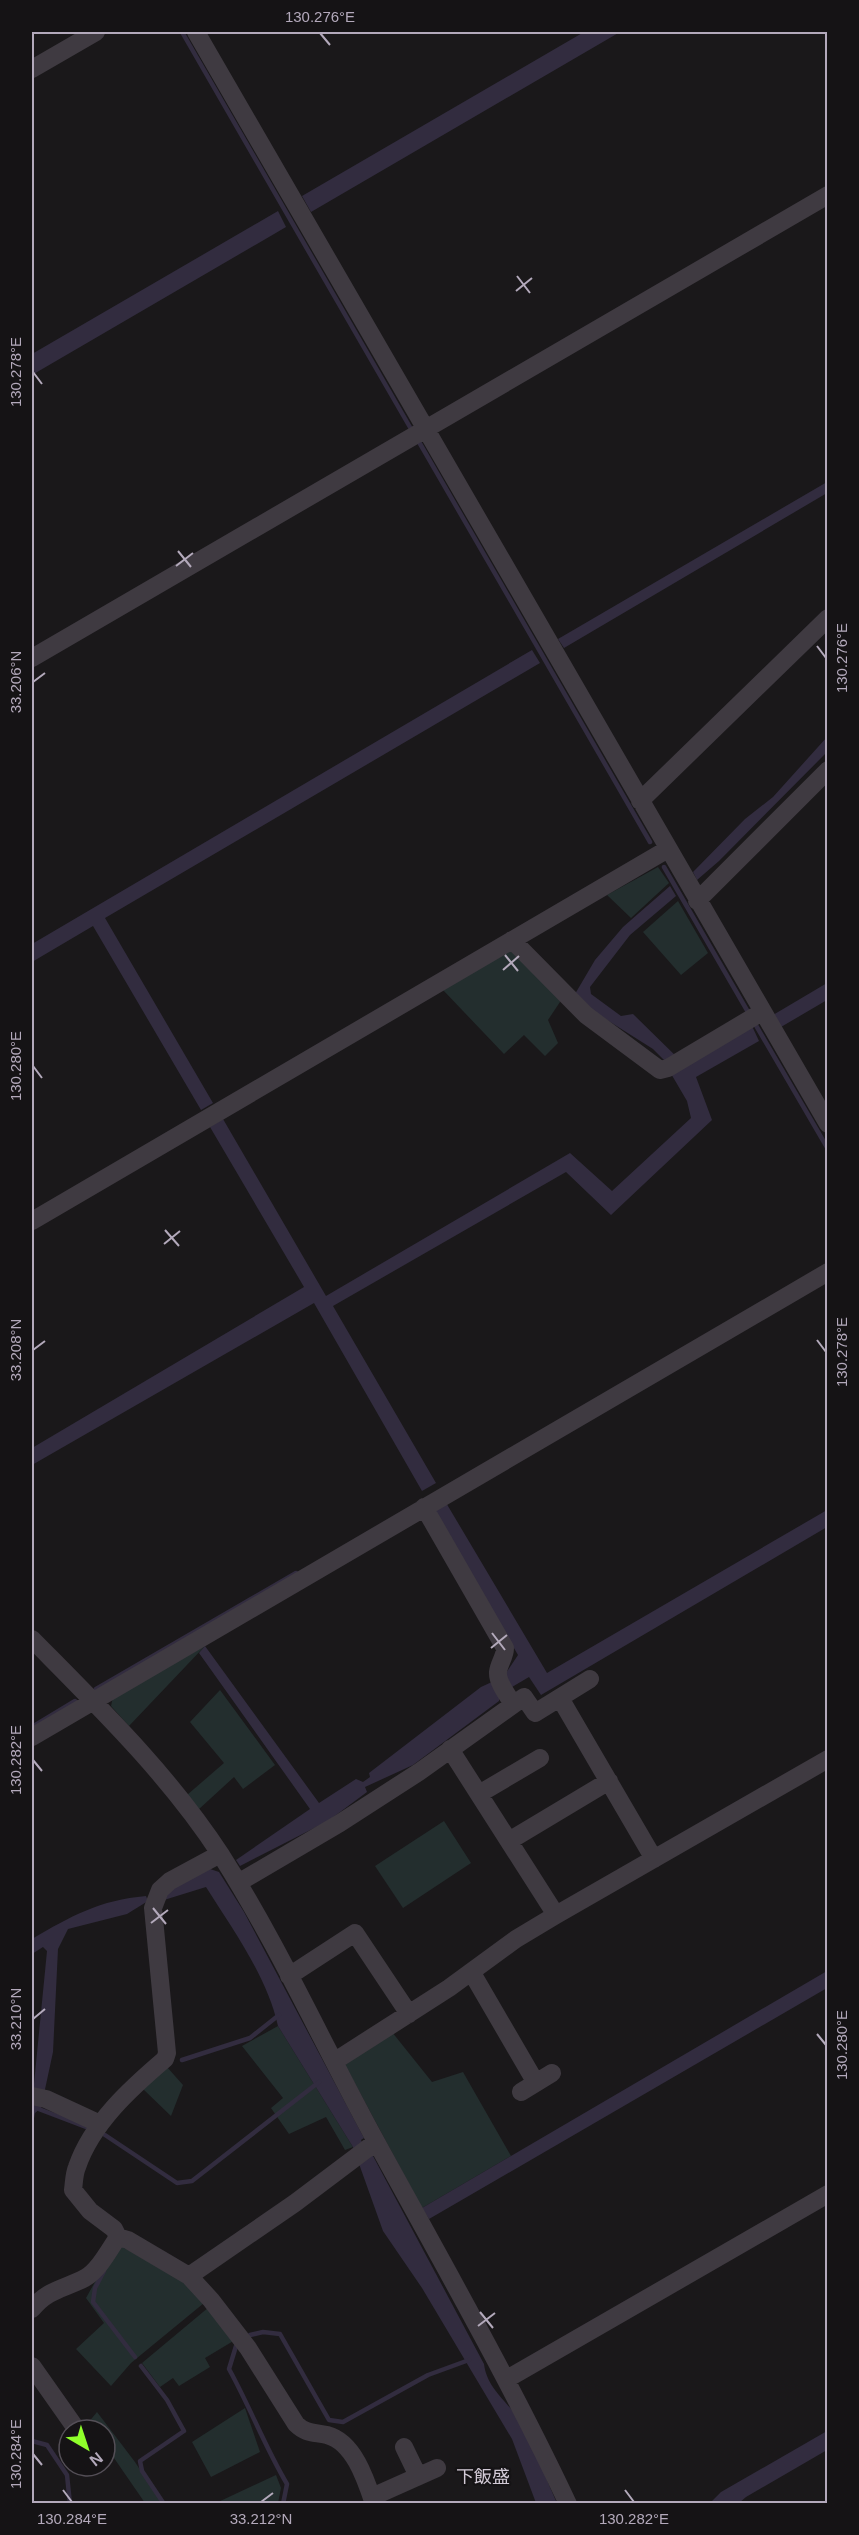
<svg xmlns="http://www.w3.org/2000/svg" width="859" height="2535" font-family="Helvetica,'Noto Sans JP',sans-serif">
<rect width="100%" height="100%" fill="#1a181a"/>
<path fill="#232e2e" d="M 658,867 L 669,883 L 631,918 L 607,895 Z
M 678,901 L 708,953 L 681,975 L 643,932 Z
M 513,949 L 562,999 L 548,1020 L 558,1043 L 545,1056 L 524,1035 L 504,1054 L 443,990 Z
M 205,1646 L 129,1726 L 111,1706 L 113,1697 Z
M 220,1690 L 275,1765 L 243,1789 L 234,1777 L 198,1810 L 187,1795 L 224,1763 L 190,1722 Z
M 444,1821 L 471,1863 L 403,1908 L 375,1866 Z
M 278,2026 L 353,2147 L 345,2150 L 326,2117 L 289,2134 L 271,2108 L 283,2098 L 242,2046 Z
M 392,2032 L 432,2082 L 463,2072 L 511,2156 L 422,2208 L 345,2065 Z
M 167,2067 L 183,2085 L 171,2116 L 143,2089 Z
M 121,2246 L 186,2283 L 204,2303 L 131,2363 L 111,2386 L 76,2349 L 104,2323 L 86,2298 L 96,2280 Z
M 209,2307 L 235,2340 L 205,2358 L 210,2367 L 179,2386 L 173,2378 L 160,2387 L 142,2363 Z
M 245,2408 L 260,2452 L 211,2477 L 192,2442 Z
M 97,2412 L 135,2462 L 162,2503 L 145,2503 L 105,2445 L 105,2430 L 83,2429 Z
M 276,2475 L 281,2488 L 278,2503 L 216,2503 Z"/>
<path fill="#322c3f" d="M 584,32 L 620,32 L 311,212 L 302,196 Z
M 278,211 L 286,227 L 32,375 L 32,354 Z
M 827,482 L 827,493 L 564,648 L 558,639 Z
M 532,650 L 540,663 L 105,918 L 213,1103 L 201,1110 L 93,926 L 32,962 L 32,944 Z
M 827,737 L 827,752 L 719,861 L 697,880 L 693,872 L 745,819 L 773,797 Z
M 670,886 L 676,896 L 630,935 L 590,987 L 591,994 L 621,1016 L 633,1014 L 684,1064 L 752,1026 L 759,1041 L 696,1077 L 712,1120 L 611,1215 L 566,1172 L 333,1306 L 436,1483 L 422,1491 L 314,1303 L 32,1465 L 32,1448 L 304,1287 L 210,1127 L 223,1119 L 326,1296 L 570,1153 L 612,1191 L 691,1118 L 687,1101 L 670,1072 L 673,1069 L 653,1049 L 596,1013 L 575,994 L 595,960 L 623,927 Z
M 827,983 L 827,1000 L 781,1027 L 773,1015 Z
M 445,1501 L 547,1673 L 827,1510 L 827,1527 L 541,1695 L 529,1677 L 512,1687 L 504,1676 L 518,1655 L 432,1507 Z
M 205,1646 L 319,1803 L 356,1779 L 363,1782 L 370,1777 L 369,1773 L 481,1687 L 494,1681 L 499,1688 L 499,1701 L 413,1765 L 365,1787 L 367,1792 L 328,1821 L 240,1866 L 236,1860 L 310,1809 L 199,1653 Z
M 210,1869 L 219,1872 L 244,1912 L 364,2138 L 361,2140 L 367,2154 L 373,2156 L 484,2364 C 487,2388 505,2399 518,2418 C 532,2440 546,2479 557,2503 L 536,2503 L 512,2439 L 422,2288 L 383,2231 L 353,2147 L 278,2026 C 267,1976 233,1930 206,1887 L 164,1900 L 169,1889 Z
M 146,1896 L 148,1901 L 127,1914 L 68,1929 L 58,1949 L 53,2052 L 41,2108 L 35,2113 L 32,2129 L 32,2104 L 47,1951 L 43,1947 L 32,1954 L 32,1939 C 71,1916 100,1900 146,1896 Z
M 827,1971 L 827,1988 L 429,2219 L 422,2208 Z
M 827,2431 L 827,2450 L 746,2497 L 739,2503 L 710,2503 L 721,2492 Z"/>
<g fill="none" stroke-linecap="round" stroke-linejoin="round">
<path stroke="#322c3f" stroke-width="4.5" d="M 182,32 L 411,429
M 419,442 L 650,842
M 664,867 L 748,1012
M 754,1022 L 828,1149
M 96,1689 L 296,1573
M 32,1727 L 75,1701
M 182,2060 L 250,2038 L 279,2015
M 36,2108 L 86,2127
M 105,2135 L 177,2183 L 192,2181 L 319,2082
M 104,2271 L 95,2288 L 93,2302 L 135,2357
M 250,2335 L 263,2332 L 280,2334 L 329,2420 L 343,2422 L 428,2375 L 469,2360
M 236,2346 L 229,2369 C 250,2407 265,2447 287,2484 L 283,2504
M 141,2366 L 167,2400 L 184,2431 L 140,2461 L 142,2471 L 164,2504
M 32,2441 L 47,2445 L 67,2475 L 70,2504"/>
<path stroke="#3f3a41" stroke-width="18" d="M 196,32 L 828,1124
M 32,69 L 96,32
M 32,658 L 828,195
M 640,801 L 828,618
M 697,901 L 828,770
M 512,940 L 586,1015 L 660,1070 L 668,1068 L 762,1012
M 32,1221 L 668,849
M 424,1507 L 505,1648 C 505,1657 499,1663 498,1672 C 497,1682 508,1696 513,1704
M 32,1639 C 99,1707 169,1775 221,1855 C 280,1948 325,2049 378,2145 C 443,2264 510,2381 568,2504
M 560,1698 L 654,1859
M 32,1737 L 828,1272
M 450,1749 L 556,1915
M 479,1794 L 540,1758
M 509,1841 L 609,1781
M 220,1854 L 170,1881 L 160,1890 L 153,1908 L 167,2053 L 165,2059 C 131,2088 92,2123 77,2167 C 74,2174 74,2183 73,2190 L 90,2211 L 114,2229 L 118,2237 L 128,2240 L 189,2276 L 211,2300 L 248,2348 L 296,2424 C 306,2434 314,2432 327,2435 C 354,2442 366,2480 374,2504
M 238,1883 L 340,1823 L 419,1772 L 524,1697 L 535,1713 L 590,1679
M 472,1973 L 536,2083
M 289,1976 L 355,1933 L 409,2014
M 335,2061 L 449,1988 L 516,1939 L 556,1915 L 828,1759
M 521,2092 L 552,2073
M 32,2096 L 46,2099 L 100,2124
M 189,2276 L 295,2203 L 376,2142
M 32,2309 C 48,2289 64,2289 85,2278 C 99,2270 109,2250 118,2237
M 32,2366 L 77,2430
M 507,2379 L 828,2194
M 404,2447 L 418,2476
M 372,2497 L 437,2468"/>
</g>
<path fill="none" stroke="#b3a9bb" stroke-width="2" d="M 320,33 L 330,45M 517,276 L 530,293M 516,291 L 532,278M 33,372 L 42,384M 178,551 L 191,567M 176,566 L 193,553M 817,646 L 826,658M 33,682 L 45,673M 505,955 L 518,971M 503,970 L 519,956M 33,1066 L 42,1078M 165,1230 L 179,1246M 164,1244 L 180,1231M 817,1340 L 826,1352M 33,1350 L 45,1341M 492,1633 L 505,1650M 491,1648 L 507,1635M 33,1760 L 42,1771M 153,1908 L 166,1924M 151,1923 L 168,1910M 33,2019 L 45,2009M 817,2034 L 826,2045M 480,2312 L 493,2328M 478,2326 L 495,2313M 33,2454 L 42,2465M 63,2490 L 72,2502M 625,2490 L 634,2502M 261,2502 L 273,2493"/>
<g text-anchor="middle" stroke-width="4.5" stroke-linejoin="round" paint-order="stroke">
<g font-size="18" fill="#d2cad6" stroke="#151315">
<text x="483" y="2483">下飯盛</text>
</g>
</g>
<rect width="859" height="2535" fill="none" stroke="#151315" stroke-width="66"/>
<g transform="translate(87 2448) rotate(141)"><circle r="28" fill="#151315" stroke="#544f57" stroke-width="1.5"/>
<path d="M0-4.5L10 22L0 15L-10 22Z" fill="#8fff2b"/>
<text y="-9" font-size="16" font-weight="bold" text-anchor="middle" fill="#b3a9bb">N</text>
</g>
<rect x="33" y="33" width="793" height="2469" fill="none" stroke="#b3a9bb" stroke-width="2"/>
<g font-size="15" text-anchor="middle" fill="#b3a9bb">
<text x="320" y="22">130.276°E</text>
<text transform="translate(16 372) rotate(-90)" y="5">130.278°E</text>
<text transform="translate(842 658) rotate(-90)" y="5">130.276°E</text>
<text transform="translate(16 682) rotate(-90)" y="5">33.206°N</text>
<text transform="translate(16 1066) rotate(-90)" y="5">130.280°E</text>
<text transform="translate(16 1350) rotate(-90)" y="5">33.208°N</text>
<text transform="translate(842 1352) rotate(-90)" y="5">130.278°E</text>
<text transform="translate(16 1760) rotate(-90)" y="5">130.282°E</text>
<text transform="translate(16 2019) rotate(-90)" y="5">33.210°N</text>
<text transform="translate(842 2045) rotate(-90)" y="5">130.280°E</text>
<text transform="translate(16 2454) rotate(-90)" y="5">130.284°E</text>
<text x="72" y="2524">130.284°E</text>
<text x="261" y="2524">33.212°N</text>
<text x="634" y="2524">130.282°E</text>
</g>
</svg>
